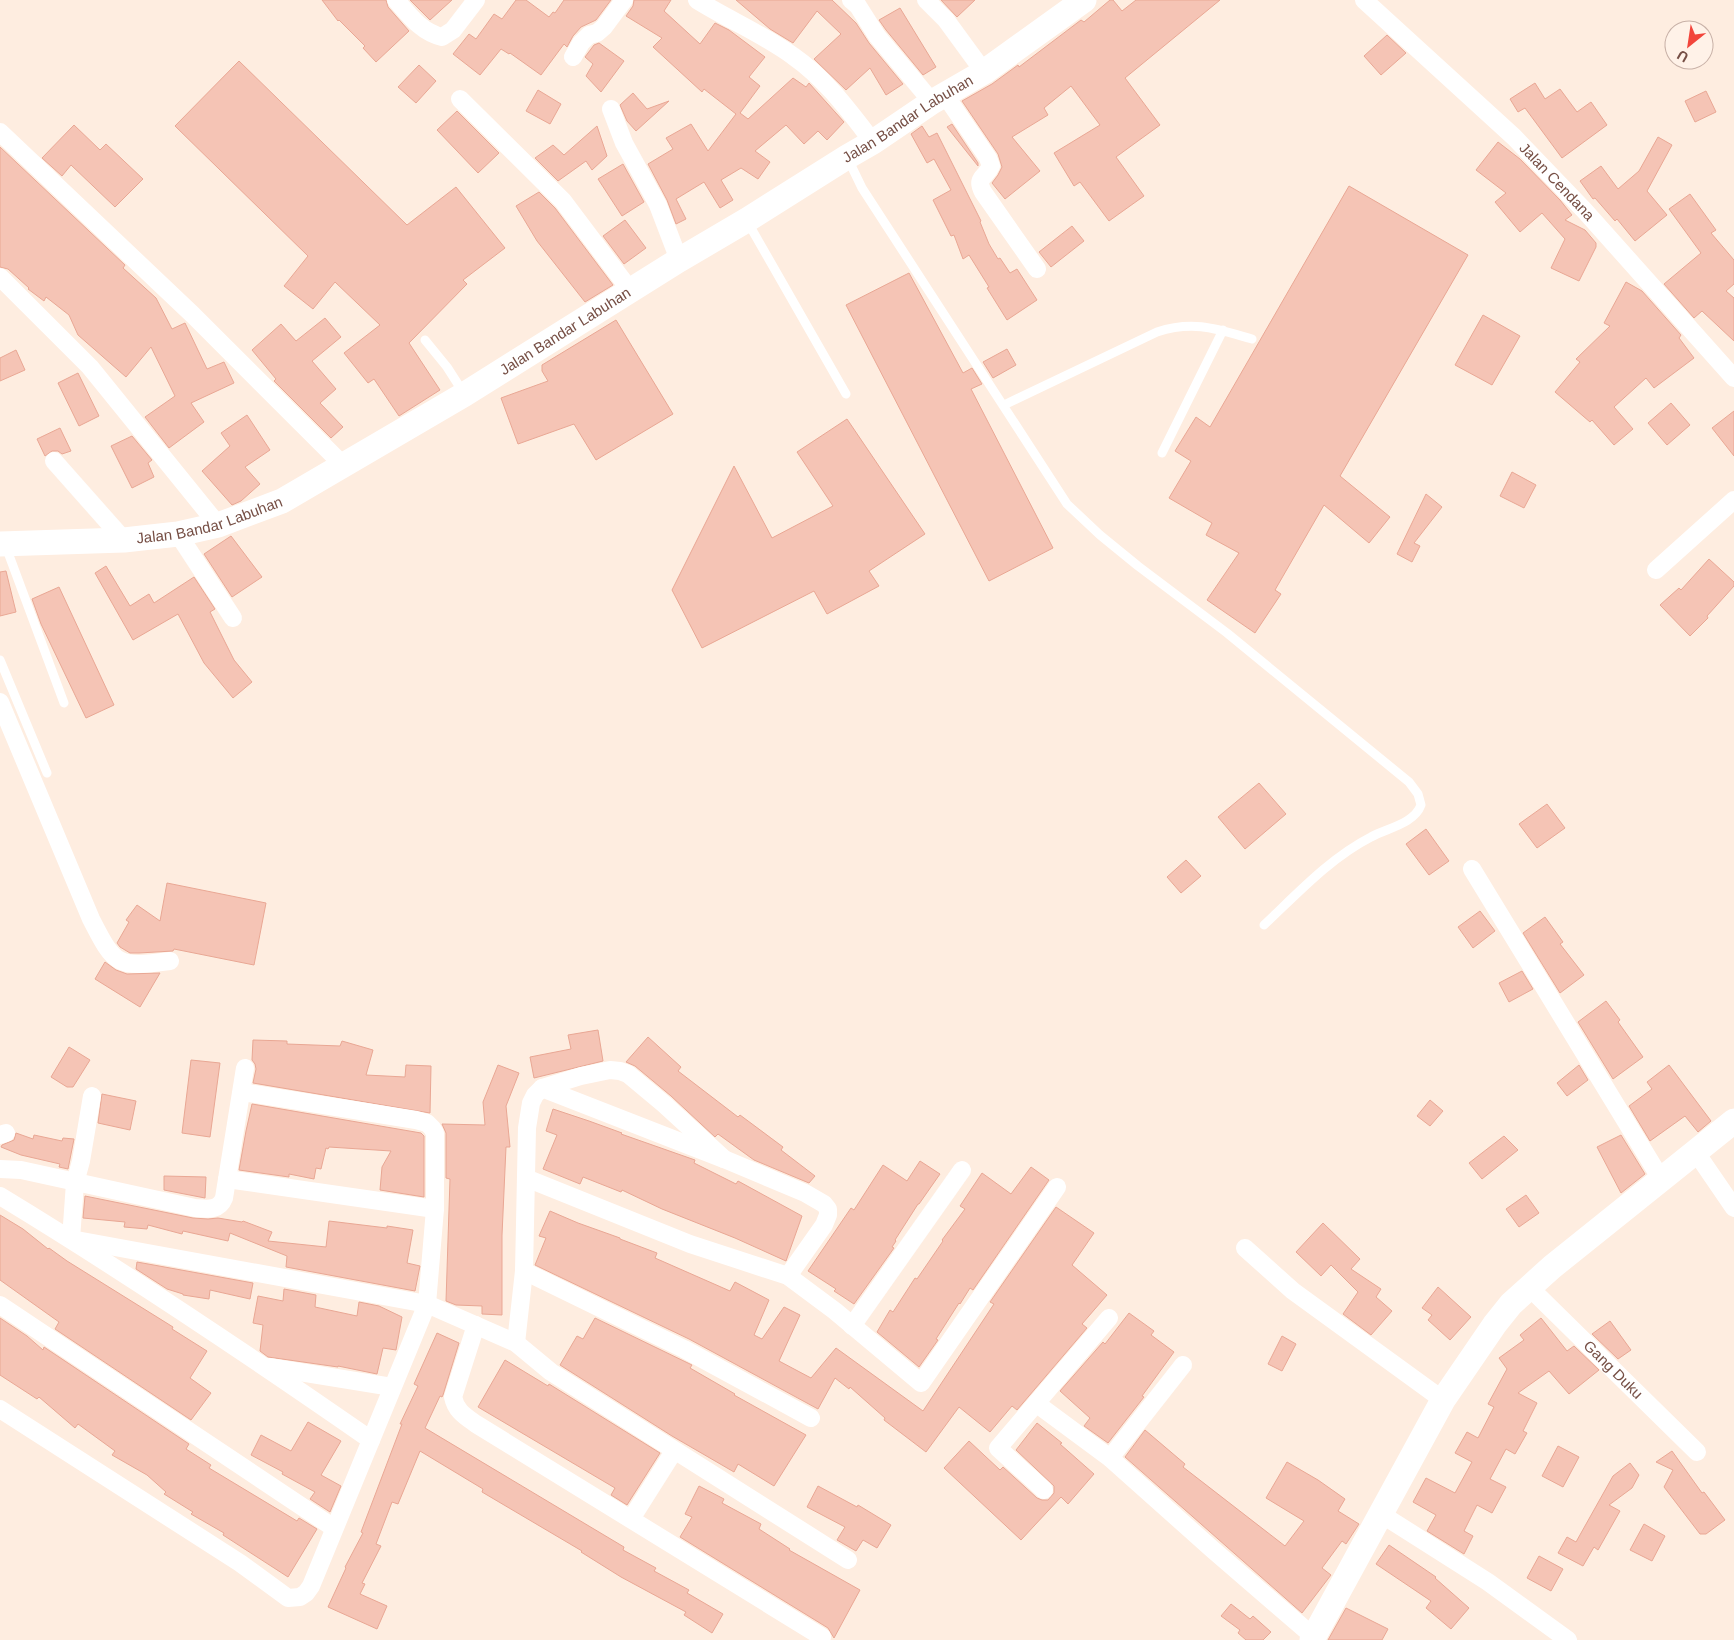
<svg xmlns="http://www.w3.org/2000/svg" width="1734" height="1640" font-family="Helvetica,sans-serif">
<rect width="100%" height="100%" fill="#feede0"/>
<path fill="#f5c4b5" stroke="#e9a794" d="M 322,0 L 386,0 L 388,7 L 409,31 L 376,62 L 363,48 L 365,46 L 339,20 L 338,21 Z
M 410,0 L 452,0 L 430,20 Z
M 516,0 L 526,0 L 549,17 L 553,12 L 555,13 L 564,0 L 611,0 L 596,20 L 581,27 L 573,36 L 567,47 L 564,44 L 541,75 L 510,53 L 509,54 L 501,49 L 480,75 L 453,54 L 469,34 L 476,39 L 494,14 L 502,19 Z
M 634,0 L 671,0 L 664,11 L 700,44 L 715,23 L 729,30 L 765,57 L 749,77 L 760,86 L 740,113 L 748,119 L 793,78 L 806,87 L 809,83 L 844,122 L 827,140 L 818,131 L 804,144 L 786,125 L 755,151 L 770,162 L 758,179 L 741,168 L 721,180 L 733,200 L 720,208 L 704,182 L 676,199 L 686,219 L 676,224 L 667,200 L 648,164 L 673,149 L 666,138 L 691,124 L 708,151 L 736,114 L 704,89 L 702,92 L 653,47 L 662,38 L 626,16 L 633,6 Z
M 736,0 L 832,0 L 856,23 L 869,43 L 903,84 L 886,95 L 870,68 L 846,90 L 814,59 L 841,34 L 817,11 L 793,43 L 770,29 Z
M 941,0 L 975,0 L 957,17 Z
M 1110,0 L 1113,0 L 1122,11 L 1136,0 L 1220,0 L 1125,78 L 1160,125 L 1116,157 L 1144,196 L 1109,221 L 1080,182 L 1074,186 L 1054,153 L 1100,125 L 1071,86 L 1044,108 L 1048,115 L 1012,137 L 1040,171 L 1005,199 L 992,183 L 998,175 L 1002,167 L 998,154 L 962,101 L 992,84 L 1018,65 L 1019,67 L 1081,20 L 1084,22 Z
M 900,8 L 936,67 L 923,75 L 886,30 L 879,20 Z
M 1387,35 L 1406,53 L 1381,75 L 1364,56 Z
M 599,43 L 624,61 L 601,92 L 586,76 L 593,64 L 585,57 L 594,45 Z
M 239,61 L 407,225 L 456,187 L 505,248 L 463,280 L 467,284 L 409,343 L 440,390 L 399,416 L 374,379 L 368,383 L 344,353 L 380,325 L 335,282 L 313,309 L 284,286 L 308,256 L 175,126 Z
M 419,65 L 436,81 L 416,103 L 398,87 Z
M 1535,83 L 1545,99 L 1560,89 L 1577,112 L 1591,102 L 1607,125 L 1562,158 L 1525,108 L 1518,112 L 1510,99 Z
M 538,90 L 561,104 L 550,124 L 526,111 Z
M 1706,91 L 1716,112 L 1695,122 L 1685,101 Z
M 633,93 L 647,109 L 669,101 L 636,131 L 627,121 L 620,105 Z
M 457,111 L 499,153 L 478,173 L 437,130 Z
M 952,124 L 978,163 L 978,166 L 947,127 Z
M 74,125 L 100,150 L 106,144 L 143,179 L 115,207 L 71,165 L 62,176 L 42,158 Z
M 597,126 L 607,156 L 592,170 L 586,161 L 558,181 L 535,158 L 553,145 L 564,155 Z
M 922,126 L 929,137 L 937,133 L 981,221 L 980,222 L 989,244 L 998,259 L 1000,258 L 1010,273 L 1017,269 L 1037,300 L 1007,320 L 987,288 L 989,287 L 969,255 L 963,259 L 954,235 L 951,236 L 933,200 L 951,190 L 934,159 L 927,163 L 911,134 Z
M 1658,137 L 1672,145 L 1647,191 L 1667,215 L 1635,241 L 1617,219 L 1615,221 L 1595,198 L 1593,199 L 1580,181 L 1601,166 L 1618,189 L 1639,171 Z
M 1498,142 L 1520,159 L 1560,200 L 1572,215 L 1565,220 L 1585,230 L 1596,243 L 1596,247 L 1579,281 L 1551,268 L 1565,239 L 1542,213 L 1520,232 L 1495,202 L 1506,193 L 1476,170 Z
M 0,147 L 125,265 L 123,268 L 156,298 L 172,329 L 185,323 L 207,369 L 224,362 L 234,383 L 191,403 L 204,422 L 169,448 L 145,417 L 175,396 L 151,347 L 126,377 L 78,335 L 69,315 L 46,297 L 44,301 L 28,289 L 29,288 L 8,269 L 0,267 Z
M 623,164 L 644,202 L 622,216 L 598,179 Z
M 1349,186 L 1468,255 L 1340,476 L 1390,517 L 1369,543 L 1324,505 L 1275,590 L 1281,594 L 1255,633 L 1207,600 L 1239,553 L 1206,535 L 1212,523 L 1169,498 L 1191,461 L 1175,451 L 1196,417 L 1210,427 Z
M 539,192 L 555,208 L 613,285 L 585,302 L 537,241 L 516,206 Z
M 1690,194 L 1716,230 L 1711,233 L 1734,260 L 1734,284 L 1726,291 L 1734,298 L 1734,341 L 1702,311 L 1694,318 L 1664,284 L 1701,253 L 1669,209 Z
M 625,220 L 646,248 L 624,264 L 603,236 Z
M 1072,226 L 1084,241 L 1051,267 L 1039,252 Z
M 909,273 L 963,373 L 972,368 L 982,384 L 971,389 L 1053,548 L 989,581 L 846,305 Z
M 1626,282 L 1642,291 L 1681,335 L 1679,338 L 1694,358 L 1654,388 L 1646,378 L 1614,407 L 1633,429 L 1614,445 L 1592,420 L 1590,422 L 1555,392 L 1580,362 L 1576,359 L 1610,326 L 1604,323 Z
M 1483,315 L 1520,336 L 1492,385 L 1455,365 Z
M 325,318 L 341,337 L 312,361 L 336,389 L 320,403 L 343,427 L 331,438 L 274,381 L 276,379 L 252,350 L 281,324 L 296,341 Z
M 616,320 L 673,414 L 596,460 L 574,424 L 518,444 L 501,398 L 548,381 L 542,371 L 542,365 Z
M 1007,349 L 1016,365 L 993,378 L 983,362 Z
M 16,350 L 25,370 L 0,381 L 0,358 Z
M 78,373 L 99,416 L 79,426 L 58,383 Z
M 1671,403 L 1690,425 L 1667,445 L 1648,423 Z
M 1734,411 L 1734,456 L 1712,428 Z
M 247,415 L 270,450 L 245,467 L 260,484 L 241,501 L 232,505 L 202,471 L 230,446 L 221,433 Z
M 847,419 L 925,534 L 869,571 L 879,586 L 827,614 L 814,591 L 702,648 L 672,590 L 734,466 L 772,538 L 833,506 L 797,452 Z
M 60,428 L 71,451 L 62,454 L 58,451 L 52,451 L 45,456 L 37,439 Z
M 132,436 L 152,460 L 148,463 L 154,477 L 132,488 L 111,446 Z
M 1512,472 L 1536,485 L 1524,508 L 1500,496 Z
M 1426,494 L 1442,507 L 1414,543 L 1420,546 L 1412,562 L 1397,554 Z
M 231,536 L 262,577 L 232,597 L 204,554 Z
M 1709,559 L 1734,582 L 1734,586 L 1707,616 L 1708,618 L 1690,636 L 1660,605 L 1679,588 L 1681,590 Z
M 106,566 L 130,606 L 149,594 L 154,603 L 194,577 L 215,609 L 210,612 L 234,660 L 252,682 L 233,698 L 204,663 L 178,614 L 133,640 L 95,573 Z
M 6,571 L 16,612 L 0,616 L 0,572 Z
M 59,587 L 114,705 L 86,718 L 41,624 L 32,599 Z
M 1259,783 L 1286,814 L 1245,849 L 1218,817 Z
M 1547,804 L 1565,828 L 1537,848 L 1519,824 Z
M 1426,829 L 1449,861 L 1429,875 L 1406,844 Z
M 1186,860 L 1201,876 L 1181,893 L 1167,877 Z
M 167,883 L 266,903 L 254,965 L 174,949 L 173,951 L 139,953 L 130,953 L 120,947 L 117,943 L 129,922 L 126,920 L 137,905 L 160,921 Z
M 1480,911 L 1495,931 L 1473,948 L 1458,927 Z
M 1545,917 L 1563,942 L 1560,944 L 1584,975 L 1560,993 L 1523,933 Z
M 105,962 L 116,970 L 127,974 L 160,973 L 140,1007 L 95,979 Z
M 1522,971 L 1533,989 L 1509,1002 L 1499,983 Z
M 1606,1001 L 1620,1020 L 1618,1022 L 1643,1057 L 1613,1079 L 1578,1022 Z
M 598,1030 L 603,1061 L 534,1078 L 530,1057 L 571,1049 L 568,1035 Z
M 648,1037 L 681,1067 L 678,1071 L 738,1117 L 740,1115 L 783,1147 L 781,1150 L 815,1176 L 809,1183 L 754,1160 L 718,1134 L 715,1137 L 671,1096 L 635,1066 L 626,1062 Z
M 253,1040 L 287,1041 L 287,1044 L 340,1046 L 342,1041 L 373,1050 L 366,1075 L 405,1077 L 406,1065 L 431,1066 L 430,1113 L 253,1083 L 256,1069 L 255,1064 L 252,1060 Z
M 69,1047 L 90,1060 L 73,1087 L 67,1087 L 51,1077 Z
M 191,1060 L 220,1063 L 210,1137 L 182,1133 Z
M 498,1065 L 519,1073 L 506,1106 L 510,1147 L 506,1147 L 502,1235 L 502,1315 L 482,1314 L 482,1306 L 456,1305 L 446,1301 L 450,1179 L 446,1178 L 446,1133 L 442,1124 L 485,1125 L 483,1102 Z
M 1579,1065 L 1588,1080 L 1567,1096 L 1557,1083 Z
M 1669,1065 L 1711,1121 L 1698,1132 L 1685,1116 L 1650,1141 L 1629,1106 L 1652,1089 L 1647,1082 Z
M 102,1094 L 136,1101 L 130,1130 L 98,1123 Z
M 1430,1100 L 1443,1111 L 1430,1126 L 1417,1116 Z
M 252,1104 L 421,1133 L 424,1136 L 424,1197 L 380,1190 L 382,1167 L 391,1151 L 329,1147 L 328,1149 L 326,1148 L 321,1169 L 316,1168 L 314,1179 L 289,1174 L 289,1177 L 239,1170 L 246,1131 Z
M 553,1109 L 589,1121 L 622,1133 L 621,1134 L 695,1160 L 694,1163 L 736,1184 L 738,1181 L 802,1216 L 786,1261 L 735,1238 L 662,1209 L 622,1190 L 621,1192 L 583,1177 L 580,1184 L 543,1169 L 557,1135 L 546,1131 Z
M 16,1133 L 33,1139 L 34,1135 L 62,1141 L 63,1138 L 74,1139 L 68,1169 L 59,1167 L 60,1164 L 21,1155 L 1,1147 L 2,1145 L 14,1140 Z
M 1621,1135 L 1645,1174 L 1621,1193 L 1597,1147 Z
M 1504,1136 L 1518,1150 L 1482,1179 L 1469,1163 Z
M 920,1161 L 940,1174 L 919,1204 L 918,1204 L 895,1240 L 896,1241 L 892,1247 L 894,1248 L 854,1304 L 834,1291 L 836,1289 L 808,1271 L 851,1208 L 854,1210 L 883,1165 L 907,1181 Z
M 1031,1167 L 1049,1180 L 973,1290 L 970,1288 L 960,1304 L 959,1303 L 936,1339 L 938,1340 L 919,1367 L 877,1332 L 890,1310 L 893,1312 L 915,1278 L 917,1279 L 943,1241 L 942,1240 L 965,1209 L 960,1206 L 982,1173 L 1011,1194 Z
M 164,1176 L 206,1177 L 205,1198 L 164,1190 Z
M 1526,1195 L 1539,1213 L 1519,1227 L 1506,1209 Z
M 85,1196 L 193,1218 L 208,1219 L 218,1218 L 242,1222 L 243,1221 L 272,1232 L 268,1241 L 326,1247 L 329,1221 L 387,1228 L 387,1226 L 413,1230 L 407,1263 L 420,1266 L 415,1291 L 286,1267 L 287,1256 L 230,1233 L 228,1241 L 183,1231 L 182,1234 L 148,1225 L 147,1229 L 124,1227 L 125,1222 L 83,1218 Z
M 1056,1207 L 1094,1233 L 1072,1265 L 1107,1295 L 1082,1324 L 1087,1328 L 1017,1410 L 1012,1406 L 990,1432 L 959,1407 L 926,1452 L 884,1420 L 885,1418 L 850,1387 L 849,1389 L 835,1378 L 818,1409 L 689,1339 L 535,1265 L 546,1238 L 539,1236 L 550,1211 L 578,1223 L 620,1238 L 620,1239 L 657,1253 L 655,1258 L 730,1291 L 735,1282 L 769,1300 L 754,1335 L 762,1339 L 784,1307 L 800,1315 L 779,1361 L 811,1378 L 836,1348 L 923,1411 L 994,1304 L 990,1302 Z
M 0,1215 L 23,1229 L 48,1249 L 49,1248 L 67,1261 L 173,1327 L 172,1329 L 207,1351 L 190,1378 L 211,1393 L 191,1420 L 55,1329 L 59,1322 L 0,1280 Z
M 1323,1223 L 1360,1259 L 1351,1269 L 1381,1289 L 1376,1297 L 1392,1311 L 1371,1335 L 1343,1314 L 1358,1292 L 1331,1265 L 1321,1276 L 1296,1252 Z
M 137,1262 L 253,1283 L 250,1299 L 210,1290 L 209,1299 L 183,1295 L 183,1294 L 167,1289 L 136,1269 Z
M 1438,1287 L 1471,1317 L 1450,1340 L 1428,1320 L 1432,1315 L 1422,1308 Z
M 284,1289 L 316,1295 L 315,1307 L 357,1316 L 359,1302 L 379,1306 L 402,1317 L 396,1350 L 383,1348 L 377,1374 L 338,1366 L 338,1367 L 268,1357 L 260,1351 L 263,1325 L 253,1323 L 258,1296 L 283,1301 Z
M 1129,1313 L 1154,1331 L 1151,1335 L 1174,1352 L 1142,1396 L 1144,1397 L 1108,1443 L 1084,1426 L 1090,1418 L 1060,1391 L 1103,1342 L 1105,1344 Z
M 0,1318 L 27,1336 L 43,1350 L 44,1347 L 189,1444 L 186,1449 L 211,1465 L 209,1468 L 297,1521 L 299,1518 L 317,1529 L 288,1577 L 223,1535 L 224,1533 L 191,1514 L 193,1512 L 164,1494 L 166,1492 L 147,1475 L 112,1455 L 115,1451 L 78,1424 L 75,1428 L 39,1397 L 37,1399 L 0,1375 Z
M 595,1318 L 692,1365 L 690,1368 L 735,1394 L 734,1395 L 806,1435 L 774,1486 L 738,1464 L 734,1472 L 672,1436 L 560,1365 L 577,1336 L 583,1339 Z
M 1541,1318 L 1567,1351 L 1574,1346 L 1599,1370 L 1569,1394 L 1549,1371 L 1518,1393 L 1537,1403 L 1523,1431 L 1527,1433 L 1515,1454 L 1506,1449 L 1490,1479 L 1506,1487 L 1492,1513 L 1477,1505 L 1464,1531 L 1473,1536 L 1464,1554 L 1427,1531 L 1436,1515 L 1413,1502 L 1426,1478 L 1455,1493 L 1472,1462 L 1455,1453 L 1467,1432 L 1478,1438 L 1494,1407 L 1488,1404 L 1507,1369 L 1499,1358 L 1524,1340 L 1520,1335 Z
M 1610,1321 L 1631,1350 L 1618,1359 L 1592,1334 Z
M 437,1333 L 459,1343 L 443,1395 L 442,1397 L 440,1396 L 425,1428 L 624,1547 L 623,1550 L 656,1568 L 654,1571 L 689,1590 L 687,1593 L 723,1614 L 712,1633 L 684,1615 L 686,1612 L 621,1577 L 581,1552 L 582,1551 L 482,1492 L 483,1489 L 420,1451 L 398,1504 L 392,1502 L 376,1544 L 381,1546 L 362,1583 L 365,1584 L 360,1594 L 387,1606 L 377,1629 L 328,1607 L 346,1568 L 345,1567 L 363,1533 L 361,1532 L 402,1424 L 400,1424 L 418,1386 L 414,1384 Z
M 1282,1336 L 1296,1344 L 1282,1371 L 1268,1364 Z
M 505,1360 L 548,1386 L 549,1384 L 660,1453 L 627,1505 L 611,1495 L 615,1488 L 478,1407 Z
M 308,1422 L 341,1441 L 321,1475 L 341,1486 L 330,1512 L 310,1499 L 315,1492 L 282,1474 L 283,1472 L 251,1455 L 261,1435 L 291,1451 Z
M 1037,1423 L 1062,1443 L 1060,1444 L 1094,1474 L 1068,1504 L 1061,1497 L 1021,1540 L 944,1468 L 969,1441 L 1000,1470 L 1003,1467 L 1037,1498 L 1042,1500 L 1048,1500 L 1054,1493 L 1054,1486 L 1016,1450 Z
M 1145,1430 L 1185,1464 L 1183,1467 L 1285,1546 L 1304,1521 L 1266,1498 L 1287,1462 L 1318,1480 L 1345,1499 L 1338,1511 L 1359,1524 L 1346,1544 L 1342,1541 L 1322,1568 L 1331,1575 L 1302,1613 L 1125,1457 Z
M 1558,1446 L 1579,1457 L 1563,1487 L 1542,1476 Z
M 1672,1451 L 1702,1493 L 1704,1492 L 1725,1520 L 1706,1534 L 1700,1534 L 1664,1487 L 1673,1470 L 1656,1462 Z
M 1630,1463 L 1639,1475 L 1632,1488 L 1609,1505 L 1620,1511 L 1598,1550 L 1594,1547 L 1583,1566 L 1558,1553 L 1567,1537 L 1576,1542 L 1613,1476 Z
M 699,1486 L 724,1499 L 722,1503 L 761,1524 L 759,1529 L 790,1549 L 789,1550 L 860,1590 L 834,1638 L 828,1628 L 680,1537 L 692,1517 L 685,1514 Z
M 818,1486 L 857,1507 L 858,1505 L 891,1525 L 877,1548 L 863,1540 L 856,1551 L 837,1540 L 845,1527 L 807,1507 Z
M 1644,1524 L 1665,1536 L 1652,1561 L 1630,1550 Z
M 1389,1545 L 1436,1577 L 1435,1578 L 1469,1608 L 1451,1629 L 1426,1608 L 1431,1601 L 1376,1564 Z
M 1539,1556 L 1563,1569 L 1551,1591 L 1527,1578 Z
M 1231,1604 L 1250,1619 L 1253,1616 L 1271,1632 L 1263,1640 L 1246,1640 L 1238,1633 L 1240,1630 L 1221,1616 Z
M 1346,1608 L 1388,1629 L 1382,1640 L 1328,1640 Z"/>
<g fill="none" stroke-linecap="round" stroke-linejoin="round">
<path stroke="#fff" stroke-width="9" d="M 848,159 L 862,188 L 1067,504 L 1100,535 L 1138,566 L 1227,633 L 1409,782 L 1418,794 L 1421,805 C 1414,824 1387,828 1371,837 C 1330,858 1297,894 1264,925
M 747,221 L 846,394
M 425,340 L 447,367 L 463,392
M 1004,405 L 1157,332 C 1194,320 1217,329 1252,339
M 1162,453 L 1223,330
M 6,547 L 64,703
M 0,660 L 47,773"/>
<g stroke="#fff" stroke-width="18">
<path d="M 396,0 C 410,16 421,32 442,37 L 453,30 L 476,0"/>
<path d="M 697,0 C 729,20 763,34 793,56 C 826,79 849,111 873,142"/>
<path d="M 851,0 L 858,6 L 877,36 L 932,102"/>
<path d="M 926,0 L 946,20 L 984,72"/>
<path id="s1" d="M 1364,0 L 1514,137 L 1584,210 L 1734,378"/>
<path d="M 573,57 L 581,43 L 589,35 L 597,33 L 604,27 L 624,0"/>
<path d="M 945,95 L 988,158 L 991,166 C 986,178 975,177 983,192 L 1037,269"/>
<path d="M 460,99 L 563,201 L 630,290"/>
<path d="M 611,109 L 624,143 L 658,205 L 679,260"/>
<path d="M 0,132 L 193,315 L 343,465"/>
<path d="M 0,277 L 90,367 L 218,525"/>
<path d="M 54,461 L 124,540"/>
<path d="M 178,534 L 233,618"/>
<path d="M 1656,570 L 1734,500"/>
<path d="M 0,702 L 91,919 C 115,966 117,968 170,961"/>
<path d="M 1472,869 L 1661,1179"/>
<path d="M 542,1088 L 724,1159 L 805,1193 L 824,1204 L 828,1209 L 828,1215 L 824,1225 L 788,1276"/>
<path d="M 92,1096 L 81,1161 L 75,1183 L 71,1239 L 427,1304 L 516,1343 L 551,1372 L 848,1560"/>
<path d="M 0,1135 L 6,1133"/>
<path d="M 1695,1151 L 1734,1208"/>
<path d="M 0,1169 L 21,1170 L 195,1208 C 207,1209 219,1211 224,1198 L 245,1068"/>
<path d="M 526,1178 L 690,1244 L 788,1276 L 835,1311 L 921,1383 L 1057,1187"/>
<path d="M 227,1179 L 435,1209"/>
<path d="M 0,1196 C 127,1273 250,1356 371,1440"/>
<path d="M 1245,1248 L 1293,1291 L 1443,1400"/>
<path d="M 524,1271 L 684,1349 L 811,1418"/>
<path id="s2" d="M 1529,1287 L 1697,1452"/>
<path d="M 0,1305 L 334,1528"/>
<path d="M 476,1325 L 453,1397 C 456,1411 465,1416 476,1424 L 822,1637"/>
<path d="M 852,1326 L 962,1170"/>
<path d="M 516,1343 L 524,1271 L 527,1128 L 531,1103 L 535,1095 L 542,1088 L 581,1076 L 610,1070 L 620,1071 L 628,1074 L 664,1104 L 724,1159"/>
<path d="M 269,1367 L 392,1387"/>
<path d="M 1037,1404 L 1110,1458 L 1212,1549 L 1314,1637"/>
<path d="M 0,1409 L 240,1563 L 288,1598 L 300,1597 L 306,1593 L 311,1586 L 427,1304 L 435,1209 L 435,1133 L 432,1128 L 427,1123 L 416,1120 L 242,1092"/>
<path d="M 1110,1458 L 1183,1365"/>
<path d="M 1044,1490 L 998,1448 L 1109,1318"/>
<path d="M 1381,1514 L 1488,1582 L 1568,1640"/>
<path d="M 631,1519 L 674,1451"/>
</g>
<g stroke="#fff" stroke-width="25">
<path id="s3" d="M 0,544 L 124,540 L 178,534 L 218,525 L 282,501 L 465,394 L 679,260 L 747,220 L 847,157 L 873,142 L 932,102 L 984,72 L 1084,0"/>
<path d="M 1312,1640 L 1443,1400 L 1495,1324 L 1511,1304 L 1552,1267 L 1734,1121"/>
</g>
</g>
<g text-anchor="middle" stroke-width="4" stroke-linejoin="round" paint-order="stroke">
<g font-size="15" fill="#764f45" stroke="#fff2e8">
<text dy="5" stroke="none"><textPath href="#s3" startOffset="1021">Jalan Bandar Labuhan</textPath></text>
<text dy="5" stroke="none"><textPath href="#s1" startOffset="265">Jalan Cendana</textPath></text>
<text dy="5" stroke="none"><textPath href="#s3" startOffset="618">Jalan Bandar Labuhan</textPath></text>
<text dy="5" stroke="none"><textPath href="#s3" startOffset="212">Jalan Bandar Labuhan</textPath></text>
<text dy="5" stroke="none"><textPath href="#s2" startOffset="118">Gang Duku</textPath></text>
</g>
</g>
<g transform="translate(1689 45) rotate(210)"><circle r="24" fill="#fff2e8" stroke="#c8b1a7"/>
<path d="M0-4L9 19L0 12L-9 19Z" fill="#f2453b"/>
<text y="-8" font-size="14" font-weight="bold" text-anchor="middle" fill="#764f45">U</text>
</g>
</svg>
